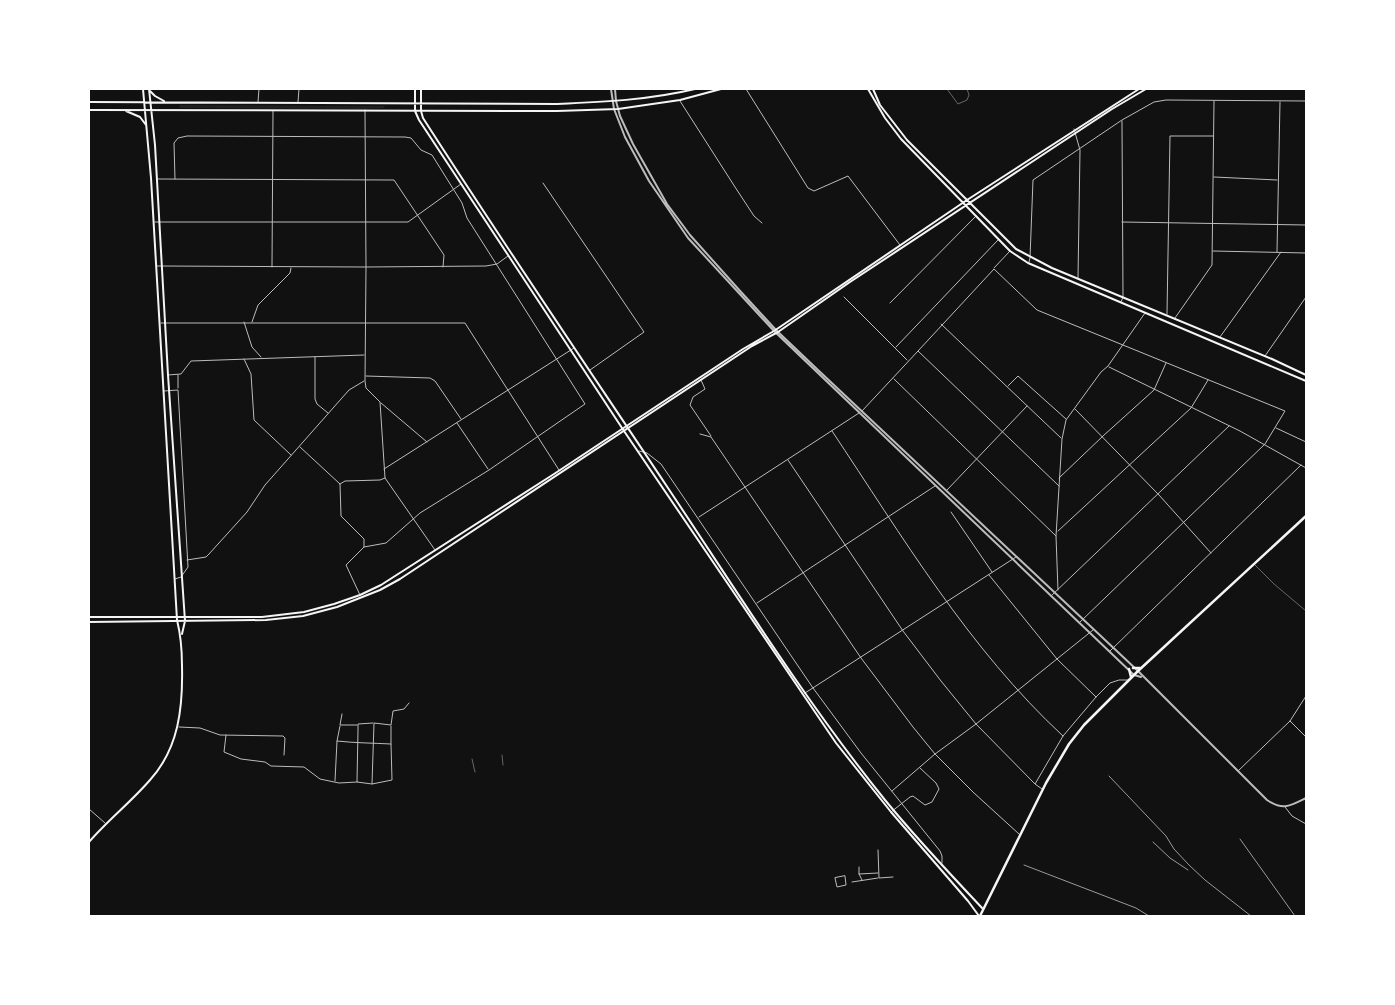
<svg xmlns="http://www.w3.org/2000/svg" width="1395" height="1005" font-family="'DM Sans',sans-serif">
<rect width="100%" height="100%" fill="#111"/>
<path fill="#202020" d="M 180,105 L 384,106 L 385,107 L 384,108 L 360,109 L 184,108 L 180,108 L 179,106 Z"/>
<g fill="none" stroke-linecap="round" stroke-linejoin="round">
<path stroke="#bcbcbc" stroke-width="0.5" d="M 947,89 L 958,104 L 967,100 L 969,95 L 967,89
M 1255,565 L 1274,584 L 1306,611
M 502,755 L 503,765
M 472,759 L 475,772"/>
<path stroke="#bcbcbc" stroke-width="1" d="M 746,89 L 808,188 L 814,191 L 848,176 L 900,245
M 680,101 L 735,187 L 754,216 L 762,223
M 258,102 L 259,89
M 298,102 L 299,89
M 365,110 L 366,267 L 365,381 L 366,388 L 380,402 L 385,478 L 435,550
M 1074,129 L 1080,150 L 1078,278
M 1214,177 L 1277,180
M 157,179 L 394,180 L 444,255 L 443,267
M 175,179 L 174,143 L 178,138 L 187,136 L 405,137 L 411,138 L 421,150 L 432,155 L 462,203 L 467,218 L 585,404 L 489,470 L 420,513 L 386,543 L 364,547
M 543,183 L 644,332 L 590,370
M 155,222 L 408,222 L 461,184
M 1122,222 L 1306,225
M 1213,251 L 1306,253
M 1277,252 L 1280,102
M 1029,262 L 1030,258 L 1033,180 L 1122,120 L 1154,102 L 1166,100 L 1306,101
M 157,266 L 366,267 L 486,266 L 497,264 L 508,256
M 272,267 L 273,111
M 994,268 L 1010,251
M 844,297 L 907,360
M 1121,302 L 1123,297 L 1122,121
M 890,303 L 976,216
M 1167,314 L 1170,136 L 1213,136
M 1175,318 L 1212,265 L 1214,101
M 244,322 L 252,347 L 261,357
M 252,322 L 258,305 L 290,273 L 291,268
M 161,323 L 465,323 L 559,470
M 941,324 L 1061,438
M 1220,337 L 1281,252
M 896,347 L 998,240
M 918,351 L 994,269 L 1037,310 L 1285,411 L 1265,444 L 1080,622
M 1265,356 L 1306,297
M 315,357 L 315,399 L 317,404 L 328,413
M 244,359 L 251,374 L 254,420 L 291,455
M 1109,367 L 1240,431 L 1306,468
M 168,375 L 181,374 L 191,361 L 364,355
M 178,375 L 178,388
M 366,376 L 430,378 L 435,381 L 461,419
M 894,379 L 1056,536
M 701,380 L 705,389 L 693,397 L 690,405 L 711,436
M 1008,386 L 1018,376 L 1066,419
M 164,391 L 178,390 L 188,567 L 181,577 L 175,579
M 381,403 L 427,442
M 1075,409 L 1159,495 L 1211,553
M 862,411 L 918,351 L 1059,486
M 457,423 L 488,469
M 1276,428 L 1306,442
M 832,431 C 902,536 969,649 1063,736
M 700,434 L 711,437 L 861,658 L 913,727 L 935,754 L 974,793 L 1019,834
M 300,447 L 340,484 L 341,516 L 364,539 L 364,547 L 346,565 L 360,595
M 639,451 L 647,453 L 661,464 L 813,688 L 861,753 L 940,851 L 942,856 L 942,863
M 788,460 L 903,631 L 941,681 L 976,724 L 1035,784
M 384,469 L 574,348
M 1059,478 L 1103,436 L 1154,390 L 1166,363
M 340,484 L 345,481 L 380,480 L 385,478
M 947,490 L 1027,406
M 951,512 L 992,572
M 699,517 L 859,413
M 1058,531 L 1191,408 L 1208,380
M 187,560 L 206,557 L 209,554 L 247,512 L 265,485 L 349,390 L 364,381
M 989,575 L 1057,659 L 1096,697
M 1058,590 L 1056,536 L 1062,439 L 1066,420 L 1101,372 L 1108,366 L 1145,313
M 1051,596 L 1229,426
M 757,603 L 935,486
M 1110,651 L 1301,465
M 805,693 L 1016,557
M 342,714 L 340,725 L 357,725
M 1290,721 L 1306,737
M 391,726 L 391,744
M 179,727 L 200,728 L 220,735 L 283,736 L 285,738 L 284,755
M 226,735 L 224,752 L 241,759 L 265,762 L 271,766 L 304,767 L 320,779 L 339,783 L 357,782
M 337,741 L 340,726
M 1238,771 L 1290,721 L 1306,696
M 335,781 L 337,741 C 355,743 373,743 391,744 L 392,780 L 372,784 L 374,723 L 391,725 L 393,711 L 404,709 L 409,703
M 372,784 L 357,782 L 358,730 L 358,724 L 373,723
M 1042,789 L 1035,784 L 1063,736 L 1096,697 L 1110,683 L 1119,680 L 1128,680
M 892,791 L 935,754 L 976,724 L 1093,630
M 1285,807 L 1292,816 L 1306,824
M 89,809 L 105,823
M 891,812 L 910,797 L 913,796 L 925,805 L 932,802 L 939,789 L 936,783 L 920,768
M 878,850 L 879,878 L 893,877
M 859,867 L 859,874 L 862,880
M 859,874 L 878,873
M 845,876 L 846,885 L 837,887 L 835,878 Z
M 852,882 L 878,878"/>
<path stroke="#bcbcbc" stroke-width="2" d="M 611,89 L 614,109 L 625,137 L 649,181 L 688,238 L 774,331 L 1090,633 L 1134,675 L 1141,677
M 615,89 L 616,101 L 620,116 L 633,144 L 667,204 L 690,235 L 741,292 L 776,330 L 818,370 L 1138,671 L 1267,800 C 1283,811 1290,806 1306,798"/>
<path stroke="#f5f5f5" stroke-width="2" d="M 149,89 L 155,145 L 168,375 L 185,621 L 182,634
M 415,89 L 415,111 L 419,120 L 624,431 L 836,743 L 891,812 L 968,901 L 979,916
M 421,89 L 421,111 L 423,118 C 503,243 586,365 668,488 C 738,593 806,702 885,800 C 916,838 950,874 983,909
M 868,89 L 885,118 L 901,139 L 1010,251 L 1028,263 L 1306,381
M 873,89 L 880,105 L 907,140 L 1016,249 L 1052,268 L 1272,359 L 1306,375
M 150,91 L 155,96 L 164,101
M 89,102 L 557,104 C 603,102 649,100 695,89
M 89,110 L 557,111 L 618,109 L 680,100 L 721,89
M 126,111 L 140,117 L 146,125
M 89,617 L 262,617 L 304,612 L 334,604 L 360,595 L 381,585 L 554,474 L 743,349 L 774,331 L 967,200 L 1139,89
M 89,622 L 266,620 L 303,616 L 337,607 L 380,590 L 400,579 L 752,346 L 778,332 L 850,282 L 1112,109 L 1146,89
M 89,842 C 108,820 131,802 150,780 C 179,748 183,707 182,666 C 182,650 181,636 177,620 L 151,178 L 143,89"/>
<path stroke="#f5f5f5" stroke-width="2.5" d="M 1133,668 L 1140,668
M 1129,669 L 1131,677
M 980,916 L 1046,783 L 1069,744 L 1084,725 L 1138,671 L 1306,516"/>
<path stroke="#9a9a9a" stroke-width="1" d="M 1109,776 L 1166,836 L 1174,849 L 1189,865 L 1205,880 L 1251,916
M 1240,839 L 1295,916
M 1153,842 L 1170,858 L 1188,870
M 1024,865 L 1136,908 L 1149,916"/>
</g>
<rect width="1395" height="1005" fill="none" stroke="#ffffff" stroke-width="180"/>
</svg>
